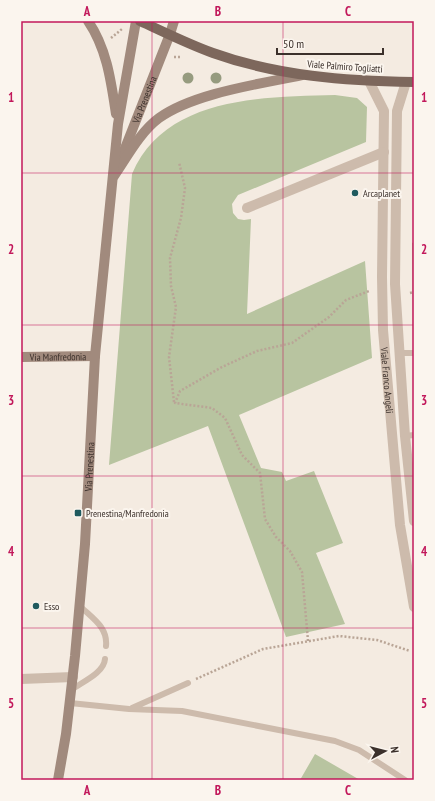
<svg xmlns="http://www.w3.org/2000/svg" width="435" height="801" font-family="'PT Sans Narrow',sans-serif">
<rect width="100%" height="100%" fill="#f4ebe1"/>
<path fill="#b8c4a0" d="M 335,95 L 357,98 L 367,107 L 366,142 L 238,195 L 232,204 L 233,213 L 238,219 L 244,220 L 251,219 L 247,314 L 365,261 L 372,358 L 239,415 L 261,468 L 282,472 L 286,481 L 314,471 L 343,543 L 316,553 L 345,624 L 286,637 L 208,426 L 109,465 L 132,174 C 165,96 263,97 335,95 Z
M 414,242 L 414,340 L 413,340 L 412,243 Z
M 315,754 L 360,780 L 300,780 Z"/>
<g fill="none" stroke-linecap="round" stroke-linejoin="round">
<path stroke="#b9a596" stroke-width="2.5" stroke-dasharray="2 2" stroke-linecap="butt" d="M 111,38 L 122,29
M 174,57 L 180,57
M 410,293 L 414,292
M 174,402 L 169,357 L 176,307 L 171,286 L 170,258 L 181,218 L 185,188 L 179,162
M 308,641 L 302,572 L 290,551 L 276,537 L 265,519 L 260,473 L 242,455 L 225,418 L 212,408 L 175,403 L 180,391 L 222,367 L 257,351 L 292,343 L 329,317 L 346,300 L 369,291
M 196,679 L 263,649 L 339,636 L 377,640 L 410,651"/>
<path stroke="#cdbbac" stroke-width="6" d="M 399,353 L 414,353
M 405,436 L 414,435
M 80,606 C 92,618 108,627 106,646
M 71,690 C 82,682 104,673 105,659
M 70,703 L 129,709 L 182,711 L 335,741 L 359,750 L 405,780
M 132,708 L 188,683"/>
<g stroke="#cdbbac" stroke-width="10">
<path id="s1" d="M 369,81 L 384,111 L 382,277 L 383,330 L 400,525 L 414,607"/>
<path d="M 406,82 L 397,111 L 395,284 L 405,436 L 414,521"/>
<path d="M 247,208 L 384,152"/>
<path d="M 21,679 L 73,677"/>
</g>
<g stroke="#a18a7d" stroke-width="10">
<path d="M 88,21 C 107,49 111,81 116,114"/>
<path id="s2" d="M 120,161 L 170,34 L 174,21"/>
<path d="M 114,176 C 127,157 140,132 159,118 C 194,93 260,84 302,75"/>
<path id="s3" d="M 21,357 L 95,356"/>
<path id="s4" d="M 58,780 L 66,734 L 75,656 L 85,544 L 95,356 L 118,124 L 136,21"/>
</g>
<path stroke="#7d675c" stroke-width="10" d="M 140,21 C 164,32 188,44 213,53 C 277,76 346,81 414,82"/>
</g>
<g fill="#969b7f">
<circle cx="188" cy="78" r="5.5"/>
<circle cx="216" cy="78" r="5.5"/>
</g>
<path fill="none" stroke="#c2185b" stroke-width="1" stroke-opacity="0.55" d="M 152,21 L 152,780M 283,21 L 283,780M 21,173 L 414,173M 21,325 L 414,325M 21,476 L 414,476M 21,628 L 414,628"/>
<g fill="#1f5a5e" stroke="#fbf5ee" stroke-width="1.5">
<circle cx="355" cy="193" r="4"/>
<rect x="74" y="509" width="8" height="8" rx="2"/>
<circle cx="36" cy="606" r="4"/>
</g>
<g text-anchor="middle" stroke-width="4" stroke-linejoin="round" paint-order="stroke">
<g font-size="10" fill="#3b302b" stroke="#fbf5ee">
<text transform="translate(345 66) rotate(4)" y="4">Viale Palmiro Togliatti</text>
<text dy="4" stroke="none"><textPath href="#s2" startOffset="66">Via Prenestina</textPath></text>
<text dy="4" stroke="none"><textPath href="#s3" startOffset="37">Via Manfredonia</textPath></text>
<text dy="4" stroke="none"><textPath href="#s1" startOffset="303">Viale Franco Angeli</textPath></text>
<text dy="4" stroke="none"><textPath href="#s4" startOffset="315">Via Prenestina</textPath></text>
</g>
<g font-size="10" fill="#3b302b" stroke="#fbf5ee" text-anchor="start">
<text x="363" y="197">Arcaplanet</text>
<text x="86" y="517">Prenestina/Manfredonia</text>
<text x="44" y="610">Esso</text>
</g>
</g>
<rect width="435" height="801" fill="none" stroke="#fbf5ee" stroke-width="44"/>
<g transform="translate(385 751) rotate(83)" stroke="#fbf5ee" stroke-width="3" paint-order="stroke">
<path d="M0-3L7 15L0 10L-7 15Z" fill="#3b302b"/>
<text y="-6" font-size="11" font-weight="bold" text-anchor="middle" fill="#3b302b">N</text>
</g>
<path d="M277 48v6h106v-6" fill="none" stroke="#3b302b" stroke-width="2"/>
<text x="283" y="48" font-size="12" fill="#3b302b" stroke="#fbf5ee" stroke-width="3" paint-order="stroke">50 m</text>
<rect x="22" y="22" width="391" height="757" fill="none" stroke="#c2185b" stroke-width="1.5"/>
<g font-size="13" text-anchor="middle" font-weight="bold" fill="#c2185b">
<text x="87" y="16">A</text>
<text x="218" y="16">B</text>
<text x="348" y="16">C</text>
<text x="11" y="102">1</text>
<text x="424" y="102">1</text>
<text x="11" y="254">2</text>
<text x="424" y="254">2</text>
<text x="11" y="405">3</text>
<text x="424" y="405">3</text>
<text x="11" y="556">4</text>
<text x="424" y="556">4</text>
<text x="11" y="708">5</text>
<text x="424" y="708">5</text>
<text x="87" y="795">A</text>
<text x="218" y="795">B</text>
<text x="348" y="795">C</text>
</g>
</svg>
